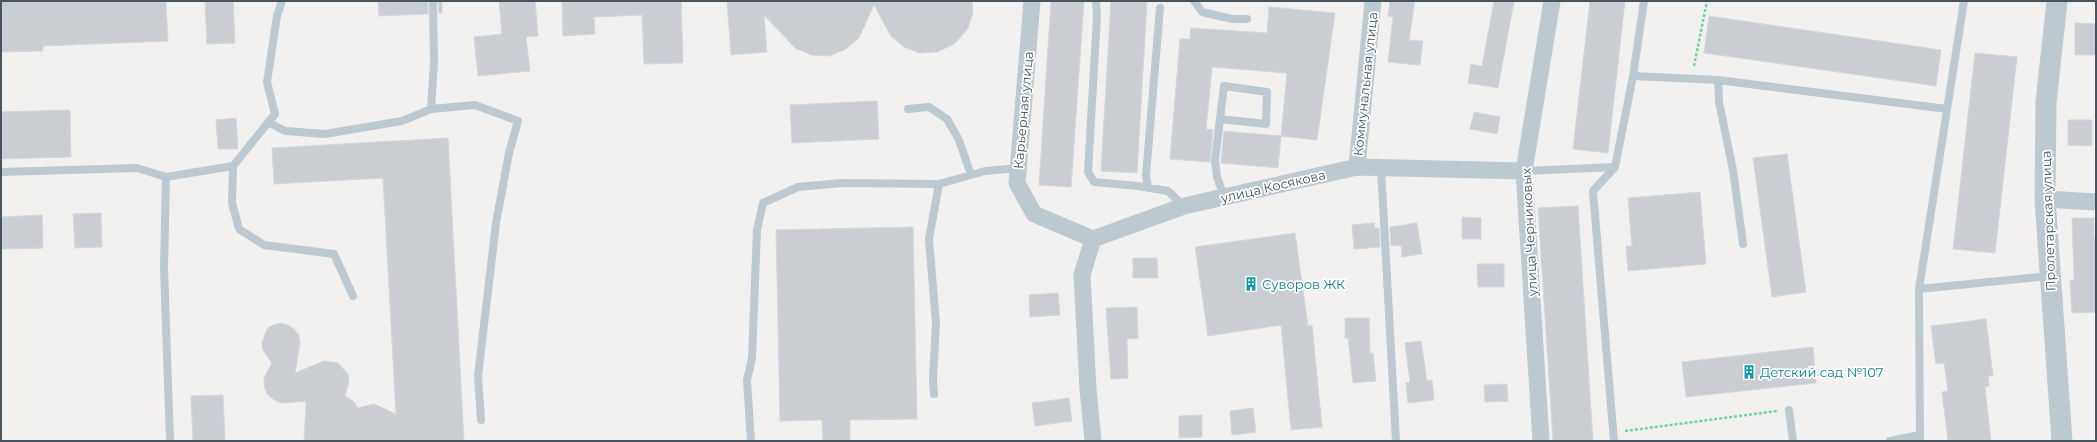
<svg xmlns="http://www.w3.org/2000/svg" width="2097" height="442" font-family="Montserrat,sans-serif">
<rect width="100%" height="100%" fill="#f3f0f0"/>
<path fill="#caced3" stroke="#d4d7dd" d="M 1,1 L 166,1 L 168,41 L 43,46 L 43,51 L 1,52 Z
M 205,1 L 233,1 L 235,43 L 207,44 Z
M 378,1 L 428,1 L 428,14 L 379,16 Z
M 438,1 L 442,1 L 442,13 L 439,13 Z
M 499,1 L 535,1 L 538,36 L 526,37 L 530,71 L 478,76 L 474,37 L 502,34 Z
M 562,1 L 681,1 L 683,63 L 644,64 L 642,15 L 594,17 L 595,34 L 563,36 Z
M 727,1 L 972,1 L 973,13 L 967,30 L 954,44 L 937,52 L 920,53 L 904,47 L 891,36 L 874,5 L 859,38 L 846,49 L 829,56 L 811,55 L 795,48 L 764,15 L 767,52 L 731,55 Z
M 1051,1 L 1084,1 L 1071,187 L 1039,185 Z
M 1111,1 L 1147,2 L 1137,173 L 1101,171 Z
M 1390,1 L 1415,1 L 1409,40 L 1423,41 L 1420,65 L 1388,62 L 1393,17 L 1388,16 Z
M 1494,1 L 1514,1 L 1498,88 L 1468,83 L 1471,64 L 1482,66 Z
M 1590,1 L 1625,1 L 1608,153 L 1573,149 Z
M 1269,7 L 1335,13 L 1317,140 L 1281,136 L 1287,73 L 1212,67 L 1206,129 L 1213,130 L 1210,162 L 1170,159 L 1180,39 L 1190,39 L 1191,28 L 1267,33 Z
M 1709,16 L 1941,50 L 1936,86 L 1704,53 Z
M 2075,23 L 2096,24 L 2096,55 L 2075,55 Z
M 1975,53 L 2017,57 L 1995,253 L 1953,249 Z
M 877,101 L 879,139 L 792,143 L 790,105 Z
M 70,110 L 71,157 L 1,159 L 1,112 Z
M 1474,112 L 1500,117 L 1497,134 L 1470,129 Z
M 236,118 L 238,149 L 218,149 L 216,120 Z
M 2068,120 L 2092,120 L 2092,146 L 2068,145 Z
M 1224,131 L 1281,136 L 1278,168 L 1221,163 Z
M 448,138 L 464,441 L 304,441 L 306,401 L 282,403 L 274,400 L 267,394 L 264,386 L 264,378 L 272,363 L 263,350 L 262,343 L 267,329 L 273,325 L 281,323 L 288,325 L 294,329 L 299,335 L 300,343 L 295,373 L 324,361 L 338,363 L 348,374 L 349,382 L 345,396 L 353,401 L 358,408 L 374,404 L 396,414 L 383,178 L 274,184 L 272,148 Z
M 1787,154 L 1806,292 L 1772,297 L 1753,158 Z
M 1700,192 L 1706,264 L 1628,271 L 1626,246 L 1632,246 L 1628,198 Z
M 1578,206 L 1593,441 L 1553,441 L 1538,208 Z
M 101,213 L 102,247 L 75,248 L 73,214 Z
M 42,215 L 43,248 L 1,249 L 1,217 Z
M 1462,217 L 1481,218 L 1481,239 L 1462,239 Z
M 2072,218 L 2094,218 L 2094,236 L 2096,236 L 2096,312 L 2072,313 L 2070,280 L 2074,280 Z
M 1374,223 L 1375,228 L 1379,228 L 1380,247 L 1354,249 L 1352,225 Z
M 1417,223 L 1422,254 L 1402,257 L 1401,245 L 1391,246 L 1390,227 Z
M 913,227 L 917,419 L 850,420 L 850,441 L 823,441 L 822,420 L 780,421 L 776,230 Z
M 1295,233 L 1308,326 L 1312,325 L 1322,427 L 1291,430 L 1281,325 L 1208,336 L 1195,247 Z
M 1133,258 L 1157,258 L 1158,278 L 1133,278 Z
M 1477,264 L 1504,264 L 1504,287 L 1478,287 Z
M 1058,293 L 1060,315 L 1030,317 L 1029,295 Z
M 1137,307 L 1138,338 L 1127,339 L 1128,378 L 1111,379 L 1106,308 Z
M 1345,318 L 1369,318 L 1370,353 L 1373,353 L 1376,381 L 1353,383 L 1348,338 L 1345,338 Z
M 1986,319 L 1993,376 L 1988,376 L 1989,386 L 1985,387 L 1991,441 L 1948,441 L 1942,392 L 1948,391 L 1944,363 L 1936,364 L 1931,326 Z
M 1421,341 L 1427,381 L 1432,380 L 1434,400 L 1408,403 L 1406,383 L 1410,382 L 1405,343 Z
M 1813,347 L 1816,383 L 1686,397 L 1682,362 Z
M 1507,384 L 1508,401 L 1485,402 L 1484,385 Z
M 223,395 L 225,441 L 193,441 L 191,396 Z
M 1069,398 L 1072,421 L 1035,426 L 1032,403 Z
M 1253,408 L 1256,432 L 1232,435 L 1230,411 Z
M 1202,415 L 1202,437 L 1179,438 L 1179,416 Z"/>
<g fill="none" stroke-linecap="round" stroke-linejoin="round">
<path stroke="#6ed79f" stroke-width="2.5" stroke-dasharray="3 2" stroke-linecap="butt" d="M 1694,66 L 1707,1
M 1625,431 L 1777,411"/>
<path stroke="#bcc9d1" stroke-width="8" d="M 1096,1 L 1097,16 L 1088,172 L 1094,182 L 1138,186 L 1168,191 L 1184,206
M 1194,1 L 1202,12 L 1232,19 L 1247,19
M 1964,1 L 1919,289 L 2049,276
M 1633,76 L 1718,80 L 1947,109
M 1718,80 L 1719,102 L 1733,170 L 1743,244
M 431,109 L 475,105 L 518,121 L 509,153 L 496,223 L 478,376 L 481,420
M 908,109 L 929,107 L 947,119 L 959,140 L 971,175
M 1220,119 L 1266,124 L 1267,92 L 1224,86 L 1215,160 L 1217,177 L 1224,197
M 268,122 L 285,131 L 325,134 L 402,121 L 431,109 L 434,63 L 433,1
M 233,166 L 232,203 L 239,229 L 264,245 L 334,254 L 353,296
M 1381,168 L 1396,441
M 1524,171 L 1615,167 L 1633,76 L 1644,1
M 1,172 L 137,168 L 166,177
M 1148,188 L 1146,175 L 1160,8
M 1919,289 L 1920,441
M 934,394 L 933,379 L 936,323 L 929,239 L 939,184
M 1789,410 L 1793,441
M 170,441 L 164,268 L 166,177 L 233,166 L 275,114 L 267,82 L 277,16 L 282,1
M 751,441 L 747,380 L 752,358 L 757,230 L 763,203 L 798,187 L 842,183 L 939,184 L 985,171 L 1018,168
M 1614,441 L 1593,191 L 1615,167
M 1890,441 L 1920,435"/>
<path stroke="#bcc9d1" stroke-width="17" d="M 1032,1 L 1017,183 L 1034,214 L 1093,239 L 1184,206 L 1357,167 L 1524,171
M 1357,167 L 1373,1
M 2045,199 L 2096,202
M 1093,239 L 1082,275 L 1088,389 L 1093,441
M 1541,441 L 1524,171 L 1552,1"/>
<path stroke="#bcc9d1" stroke-width="21" d="M 2057,1 L 2046,102 L 2045,199 L 2062,441"/>
</g>
<defs>
<symbol id="building-bare" viewBox="-9 -9 18 18"><path d="M-4-6H4V6H1V3H-1V6H-4ZM-2.5-4.3h1.7v1.8h-1.7ZM.8-4.3h1.7v1.8H.8ZM-2.5-1h1.7V.8h-1.7ZM.8-1h1.7V.8H.8Z" fill="#0f9aa8" stroke="#fff" stroke-width="2.5" paint-order="stroke"/></symbol>
</defs>
<g fill-rule="evenodd">
<use href="#building-bare" x="1241" y="274" width="20" height="20"/>
<use href="#building-bare" x="1739" y="362" width="20" height="20"/>
</g>
<g text-anchor="middle" stroke-width="3.5" stroke-linejoin="round" paint-order="stroke">
<g font-size="13" fill="#465560" stroke="#fff">
<text transform="translate(1365 84) rotate(-84)" y="5">Коммунальная улица</text>
<text transform="translate(1023 110) rotate(-85)" y="5">Карьерная улица</text>
<text transform="translate(1273 186) rotate(-13)" y="5">улица Косякова</text>
<text transform="translate(2048 221) rotate(-92)" y="5">Пролетарская улица</text>
<text transform="translate(1529 232) rotate(-93)" y="5">улица Черниковых</text>
</g>
<g font-size="13" fill="#0d838f" stroke="#fff" text-anchor="start">
<text x="1262" y="289">Суворов ЖК</text>
<text x="1760" y="377">Детский сад №107</text>
</g>
</g>
<rect width="2097" height="442" fill="none" stroke="#465560" stroke-width="4"/>
</svg>
